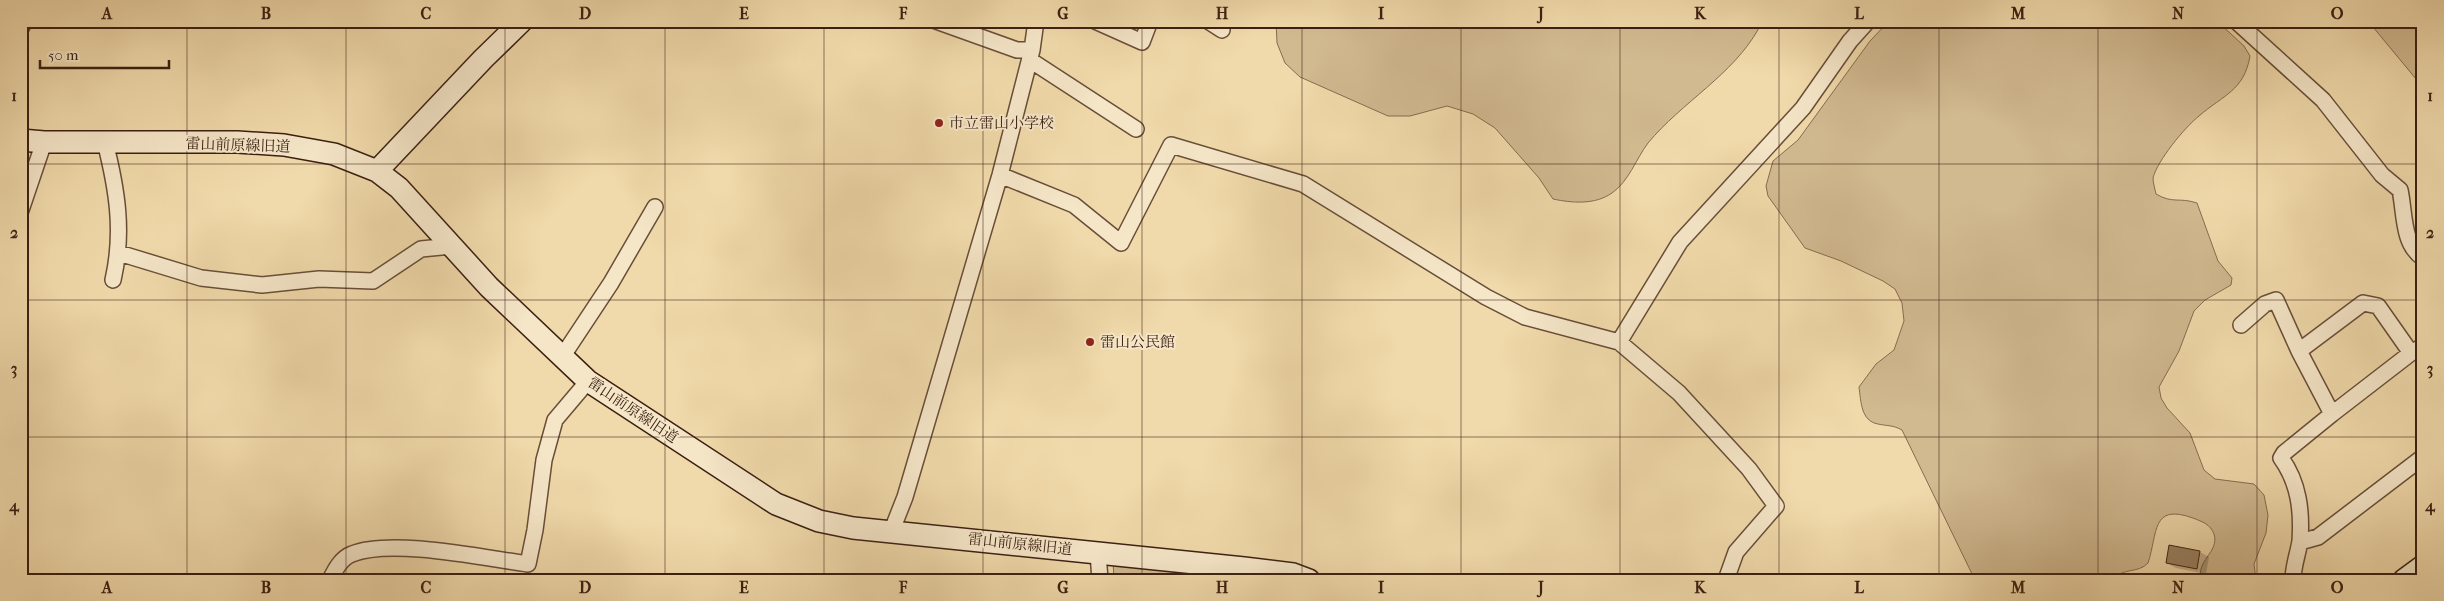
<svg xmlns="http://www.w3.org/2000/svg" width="2444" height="601" font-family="'IM FELL French Canon','Noto Serif JP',serif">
<rect width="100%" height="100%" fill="#f0d9aa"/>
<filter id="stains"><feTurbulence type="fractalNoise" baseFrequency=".004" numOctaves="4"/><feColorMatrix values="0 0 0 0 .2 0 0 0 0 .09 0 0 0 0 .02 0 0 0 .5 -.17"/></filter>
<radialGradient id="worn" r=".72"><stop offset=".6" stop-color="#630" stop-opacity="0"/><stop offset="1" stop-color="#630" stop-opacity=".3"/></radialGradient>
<path fill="#d1b990" stroke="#866c51" d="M 1276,21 L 1758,21 L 1759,28 C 1733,75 1682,102 1648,143 C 1636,159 1629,181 1612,193 C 1595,205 1572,203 1553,199 L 1539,178 L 1495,128 L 1473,114 L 1447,106 L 1410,116 L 1388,116 L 1300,77 L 1285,63 L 1277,43 Z
M 1889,21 L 2217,21 L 2244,46 L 2250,56 C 2244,91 2223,95 2199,116 C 2185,127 2157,161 2153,178 C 2153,183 2155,189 2156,194 C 2173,204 2179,197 2197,203 L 2218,261 L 2232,278 L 2231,285 L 2205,300 L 2194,311 L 2179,351 L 2159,387 L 2161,398 L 2167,408 L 2190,433 L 2204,470 L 2215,479 L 2254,484 L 2264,495 L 2268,515 L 2266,533 L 2254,564 L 2256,580 L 2202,580 C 2194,562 2220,552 2214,534 C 2210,524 2203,522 2193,518 C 2151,503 2158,533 2148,563 C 2138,574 2122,567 2113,580 L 1975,580 L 1902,430 C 1893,425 1887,426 1878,424 C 1861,421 1861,402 1859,387 L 1876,364 L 1894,350 L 1904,321 L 1902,303 L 1895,289 L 1883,281 L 1841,261 L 1805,248 L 1768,196 L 1766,186 L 1773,161 L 1798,140 L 1870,41 Z
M 2368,21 L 2423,21 L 2423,89 L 2421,85 Z
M 1113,560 L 1289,580 L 1114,580 Z"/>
<path fill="#0003" d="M 2200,552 L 2209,557 L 2206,574 L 2176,568 L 2167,563 Z"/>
<path fill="#998061" stroke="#3b1f12" d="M 2169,545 L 2200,551 L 2197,569 L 2166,563 Z"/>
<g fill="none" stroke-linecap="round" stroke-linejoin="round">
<defs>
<path id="street" d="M 936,21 L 1017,50 L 1032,50
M 1095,21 L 1142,42 L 1150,21
M 1208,21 L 1222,30
M 2236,21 L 2323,100 L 2382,175 L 2400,190 C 2405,213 2402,244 2423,258
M 21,28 L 25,21
M 1030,60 L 1136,129
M 105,142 C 117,189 124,232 113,280
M 1000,175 L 1074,205 L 1121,243 L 1171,145 L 1303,184 L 1486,297 L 1525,317 L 1619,342 L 1679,393 L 1749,469 L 1776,506 L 1736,552 L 1726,580
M 21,210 L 44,142
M 119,253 L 201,278 L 262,285 L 319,279 L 373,281 L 421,249 L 452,246
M 2241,325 L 2265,304 L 2276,300 L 2299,351
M 1619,342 L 1680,242 L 1803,108 L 1850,41 L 1868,21
M 562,357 L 611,283 L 655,207
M 2332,414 L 2411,353
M 892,530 L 905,497 L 1000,175 L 1032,50 L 1036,21
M 2300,542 L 2318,537 L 2423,457
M 1098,553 L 1100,580
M 330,580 C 335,570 341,558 352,554 C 391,538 484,558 528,564 L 535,530 L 544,460 L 555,420 L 588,381
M 2293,580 C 2293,566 2298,554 2300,541 C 2302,511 2299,483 2281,458 L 2284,453 L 2332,414 L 2299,351 L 2363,303 L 2378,306 L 2411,353 L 2423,346"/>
<path id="secondary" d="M 21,140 L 44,142 L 237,142 L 284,145 L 334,154 L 377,171 L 399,188 L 489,287 L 588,381 L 776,504 L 819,521 L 853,528 L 1244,568 L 1293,574 L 1309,580
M 377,171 L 483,59 L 522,21
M 2404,580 L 2423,566"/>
</defs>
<use href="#street" stroke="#684e38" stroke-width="18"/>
<use href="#secondary" stroke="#3b1f12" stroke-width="24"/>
<use href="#street" stroke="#f5e6c8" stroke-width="15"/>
<use href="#secondary" stroke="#f5e6c8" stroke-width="21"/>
</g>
<path fill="none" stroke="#3b1f12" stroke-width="1" stroke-opacity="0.55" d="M 187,21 L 187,580M 346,21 L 346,580M 505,21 L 505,580M 665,21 L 665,580M 824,21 L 824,580M 983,21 L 983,580M 1142,21 L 1142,580M 1302,21 L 1302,580M 1461,21 L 1461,580M 1620,21 L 1620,580M 1779,21 L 1779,580M 1939,21 L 1939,580M 2098,21 L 2098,580M 2257,21 L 2257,580M 21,164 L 2423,164M 21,300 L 2423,300M 21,437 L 2423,437"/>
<g fill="#8f2418" stroke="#f5e6c8" stroke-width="2">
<circle cx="939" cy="123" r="5"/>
<circle cx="1090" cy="342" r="5"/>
</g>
<g text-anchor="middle" stroke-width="4" stroke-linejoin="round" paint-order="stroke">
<g font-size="15" fill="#3b1f12" stroke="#f5e6c8" text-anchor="start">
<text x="949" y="128">市立雷山小学校</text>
<text x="1100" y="347">雷山公民館</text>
</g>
<g font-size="15" fill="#3b1f12" stroke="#f5e6c8">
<text transform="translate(238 145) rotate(2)" y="5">雷山前原線旧道</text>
<text transform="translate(633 410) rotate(34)" y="5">雷山前原線旧道</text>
<text transform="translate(1020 544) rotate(6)" y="5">雷山前原線旧道</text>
</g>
</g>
<rect width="2444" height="601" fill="none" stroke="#f0d9aa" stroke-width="55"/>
<path d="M40 60v8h129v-8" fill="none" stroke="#3b1f12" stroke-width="2.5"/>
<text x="48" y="60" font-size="15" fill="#3b1f12" stroke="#f5e6c8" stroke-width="4" paint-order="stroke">50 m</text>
<rect x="28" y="28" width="2388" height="546" fill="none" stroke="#3b1f12" stroke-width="2"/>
<g font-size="16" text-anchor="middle" font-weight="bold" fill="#3b1f12">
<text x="107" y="19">A</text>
<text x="266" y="19">B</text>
<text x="426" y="19">C</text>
<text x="585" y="19">D</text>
<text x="744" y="19">E</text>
<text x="903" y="19">F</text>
<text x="1063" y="19">G</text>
<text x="1222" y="19">H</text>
<text x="1381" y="19">I</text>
<text x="1541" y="19">J</text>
<text x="1700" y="19">K</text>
<text x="1859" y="19">L</text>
<text x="2018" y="19">M</text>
<text x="2178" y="19">N</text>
<text x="2337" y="19">O</text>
<text x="14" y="101">1</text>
<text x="2430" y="101">1</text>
<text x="14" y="238">2</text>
<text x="2430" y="238">2</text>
<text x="14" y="374">3</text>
<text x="2430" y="374">3</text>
<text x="14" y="511">4</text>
<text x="2430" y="511">4</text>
<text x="107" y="593">A</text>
<text x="266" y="593">B</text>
<text x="426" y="593">C</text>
<text x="585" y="593">D</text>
<text x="744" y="593">E</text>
<text x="903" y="593">F</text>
<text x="1063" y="593">G</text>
<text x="1222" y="593">H</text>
<text x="1381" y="593">I</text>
<text x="1541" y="593">J</text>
<text x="1700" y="593">K</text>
<text x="1859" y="593">L</text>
<text x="2018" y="593">M</text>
<text x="2178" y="593">N</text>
<text x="2337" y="593">O</text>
</g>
<rect width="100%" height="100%" filter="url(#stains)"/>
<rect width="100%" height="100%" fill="url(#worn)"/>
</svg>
